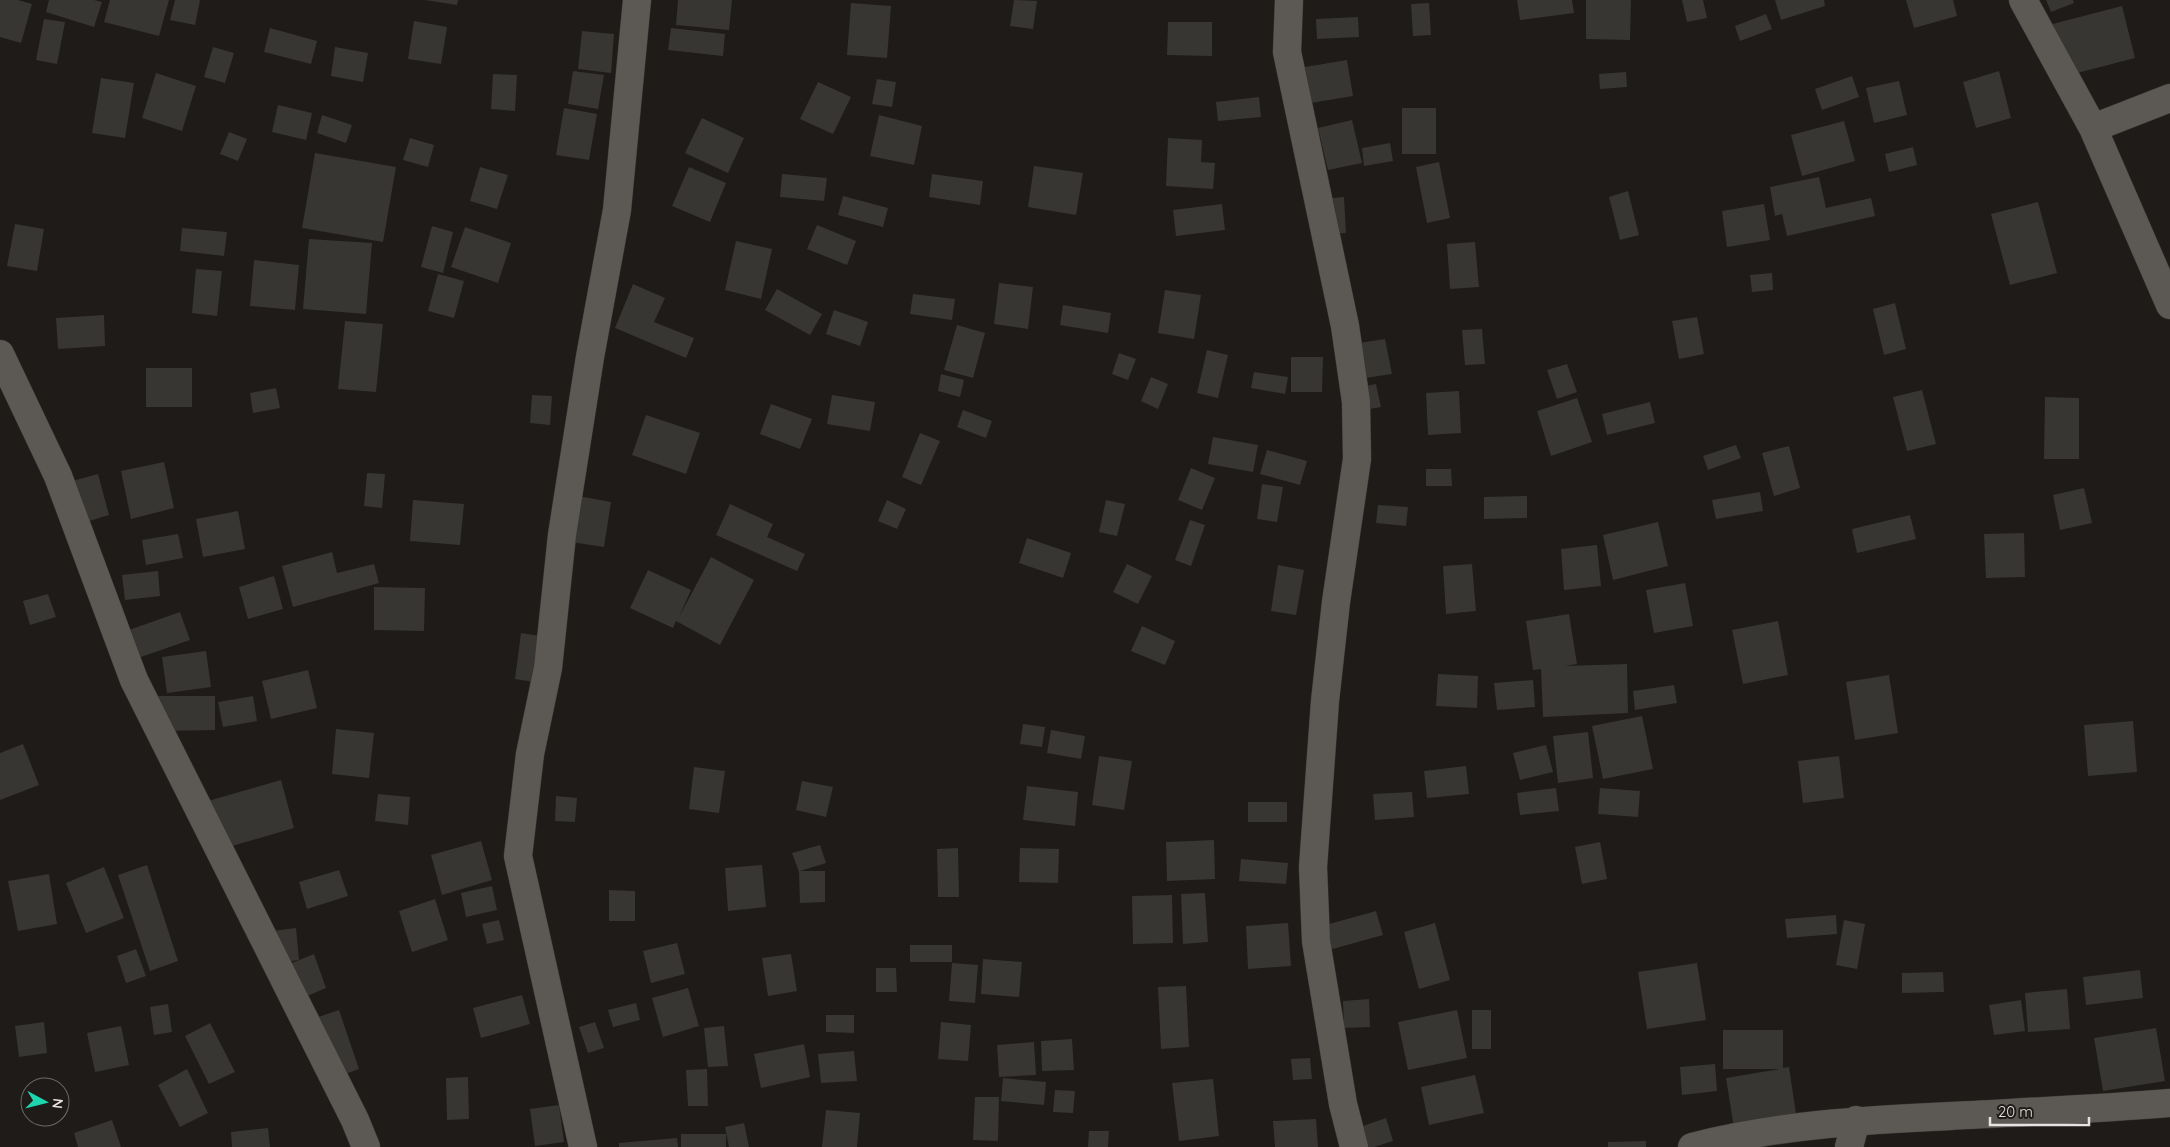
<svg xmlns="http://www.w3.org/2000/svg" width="2170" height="1147" font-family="Quicksand,sans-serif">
<rect width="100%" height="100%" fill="#1e1b18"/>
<path fill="#373632" d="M 0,0 L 18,0 L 32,4 L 21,43 L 0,37 Z
M 49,0 L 94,0 L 102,2 L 94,27 L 46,12 Z
M 110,0 L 169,0 L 159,36 L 104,22 Z
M 175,0 L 200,0 L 195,25 L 170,20 Z
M 425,0 L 458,0 L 457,5 Z
M 678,0 L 732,0 L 729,30 L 676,25 Z
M 1014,0 L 1037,1 L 1033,29 L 1010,26 Z
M 1517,0 L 1572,0 L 1574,13 L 1520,20 Z
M 1586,0 L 1631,0 L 1630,40 L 1586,39 Z
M 1682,0 L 1703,0 L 1707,18 L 1687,22 Z
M 1775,0 L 1824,0 L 1825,6 L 1781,20 Z
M 1906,0 L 1953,0 L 1957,16 L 1914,28 Z
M 2046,0 L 2073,0 L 2074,3 L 2051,12 Z
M 851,3 L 891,6 L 887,58 L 847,55 Z
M 1429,3 L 1431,35 L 1413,36 L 1411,4 Z
M 2122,6 L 2135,58 L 2054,79 L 2041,27 Z
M 1766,14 L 1772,29 L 1740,41 L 1735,26 Z
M 1358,17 L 1359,37 L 1317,39 L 1316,19 Z
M 44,19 L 65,22 L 57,64 L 36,60 Z
M 414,21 L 447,27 L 441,64 L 408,59 Z
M 1168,22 L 1212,22 L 1212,56 L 1167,55 Z
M 270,28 L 317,41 L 311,64 L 264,52 Z
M 671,28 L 725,34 L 723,56 L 668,50 Z
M 582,31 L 614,34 L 611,73 L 578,69 Z
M 213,47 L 234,53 L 225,83 L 204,77 Z
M 335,47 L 368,53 L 363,82 L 331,76 Z
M 1347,60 L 1353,96 L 1305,104 L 1299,68 Z
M 573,71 L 604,75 L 598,109 L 568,104 Z
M 1999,71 L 2011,118 L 1976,128 L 1963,82 Z
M 1626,72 L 1627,87 L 1600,89 L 1599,74 Z
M 156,73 L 196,86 L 182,131 L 142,118 Z
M 493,74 L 517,75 L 515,111 L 491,109 Z
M 1852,76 L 1859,97 L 1822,110 L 1815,89 Z
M 101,78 L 134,83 L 125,138 L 92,133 Z
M 877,79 L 896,82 L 892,107 L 872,104 Z
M 1899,81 L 1907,115 L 1874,123 L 1866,88 Z
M 818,82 L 851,97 L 833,134 L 800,119 Z
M 1259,97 L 1261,117 L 1218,121 L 1216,102 Z
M 278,105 L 312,113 L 306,140 L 272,132 Z
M 564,108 L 597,114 L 589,160 L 556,155 Z
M 1402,108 L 1436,108 L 1436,154 L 1402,154 Z
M 322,115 L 352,125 L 346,143 L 317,133 Z
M 879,115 L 922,126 L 914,165 L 870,156 Z
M 702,118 L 744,138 L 728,173 L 685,153 Z
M 1352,120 L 1362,163 L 1328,170 L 1318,128 Z
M 1844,121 L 1855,161 L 1802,176 L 1791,135 Z
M 229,132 L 247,139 L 238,161 L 220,154 Z
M 410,138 L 434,145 L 428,167 L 403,160 Z
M 1168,138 L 1202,140 L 1201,162 L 1215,163 L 1213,189 L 1166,186 Z
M 1390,143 L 1393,161 L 1364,166 L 1362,148 Z
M 1913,147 L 1917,165 L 1889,172 L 1885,154 Z
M 315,153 L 396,167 L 383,242 L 302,228 Z
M 1439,162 L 1450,218 L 1427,223 L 1416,167 Z
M 1034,166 L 1083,173 L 1076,215 L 1028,207 Z
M 480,167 L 508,175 L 497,209 L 470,201 Z
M 689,167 L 726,183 L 710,222 L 672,206 Z
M 782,174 L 827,178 L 824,201 L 780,197 Z
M 932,174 L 983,181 L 980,205 L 929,197 Z
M 1819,177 L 1826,208 L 1871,198 L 1875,216 L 1787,236 L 1782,214 L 1775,216 L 1770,187 Z
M 1628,191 L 1639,235 L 1620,240 L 1609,197 Z
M 843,196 L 888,208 L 883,227 L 838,215 Z
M 1344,197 L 1346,233 L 1325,234 L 1322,199 Z
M 2038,202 L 2057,273 L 2010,285 L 1991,214 Z
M 1222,204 L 1225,230 L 1176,236 L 1173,210 Z
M 1764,204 L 1770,240 L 1727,247 L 1722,211 Z
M 15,224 L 44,229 L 37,271 L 7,266 Z
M 817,225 L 856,241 L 847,265 L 807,249 Z
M 432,226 L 453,232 L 443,273 L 421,267 Z
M 465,227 L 511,243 L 498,283 L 451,267 Z
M 182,228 L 227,232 L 224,256 L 180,251 Z
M 309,239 L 372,243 L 366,314 L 303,309 Z
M 736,241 L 772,249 L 761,299 L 725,290 Z
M 1475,242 L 1479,287 L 1450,289 L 1447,244 Z
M 254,260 L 299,265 L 295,310 L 250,306 Z
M 196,269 L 222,271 L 217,316 L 192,313 Z
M 1772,273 L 1773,290 L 1752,292 L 1750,275 Z
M 438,274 L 464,281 L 454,318 L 428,311 Z
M 999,283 L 1033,287 L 1028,329 L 994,324 Z
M 633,284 L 665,298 L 654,322 L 694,338 L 686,358 L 615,328 Z
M 777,289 L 822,314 L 810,335 L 765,310 Z
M 1165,290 L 1201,295 L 1194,339 L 1158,333 Z
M 913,294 L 955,299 L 952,320 L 910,314 Z
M 1895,303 L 1906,349 L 1884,355 L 1873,309 Z
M 1063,305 L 1111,313 L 1108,333 L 1060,325 Z
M 834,310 L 868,322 L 860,346 L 826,334 Z
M 104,315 L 105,346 L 58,349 L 56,318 Z
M 1697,317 L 1704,354 L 1679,359 L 1672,321 Z
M 345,321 L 383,324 L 376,392 L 338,389 Z
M 957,325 L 985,333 L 973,378 L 944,370 Z
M 1482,329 L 1485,364 L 1465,365 L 1462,330 Z
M 1385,339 L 1392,374 L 1352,380 L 1346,345 Z
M 1207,350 L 1228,355 L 1218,398 L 1197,393 Z
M 1119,353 L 1136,359 L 1128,380 L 1112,374 Z
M 1291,357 L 1323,357 L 1322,392 L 1291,392 Z
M 1567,364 L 1577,392 L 1557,399 L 1547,370 Z
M 146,368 L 192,368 L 192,407 L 146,407 Z
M 1254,372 L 1288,377 L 1285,394 L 1251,388 Z
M 941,374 L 964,380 L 960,397 L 938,391 Z
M 1151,377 L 1168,384 L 1158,409 L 1141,401 Z
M 1376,384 L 1381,407 L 1364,410 L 1360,387 Z
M 276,388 L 280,408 L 253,413 L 250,393 Z
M 1922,390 L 1936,444 L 1907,451 L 1893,397 Z
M 1459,391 L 1461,433 L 1428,435 L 1426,393 Z
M 532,395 L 552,396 L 550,425 L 530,423 Z
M 832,395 L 875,402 L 870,431 L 827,424 Z
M 2045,397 L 2079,398 L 2079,459 L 2044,459 Z
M 1577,398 L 1592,442 L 1551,456 L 1537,411 Z
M 1650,402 L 1655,423 L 1607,435 L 1602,414 Z
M 771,404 L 812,419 L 800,449 L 760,434 Z
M 963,410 L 992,421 L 986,438 L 957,427 Z
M 646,415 L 700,433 L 686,474 L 632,455 Z
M 920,433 L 940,441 L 921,485 L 902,477 Z
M 1213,437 L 1258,445 L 1253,472 L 1208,464 Z
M 1736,445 L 1741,458 L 1708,470 L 1703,456 Z
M 1789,446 L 1800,488 L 1774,496 L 1762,453 Z
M 1267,450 L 1307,461 L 1300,485 L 1260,474 Z
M 164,462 L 174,508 L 131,519 L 121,471 Z
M 1191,468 L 1215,478 L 1202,510 L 1178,500 Z
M 1426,469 L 1451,469 L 1452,486 L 1426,486 Z
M 367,473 L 385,474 L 382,508 L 364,506 Z
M 98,474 L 109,515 L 70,527 L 58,485 Z
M 1262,484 L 1283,487 L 1277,522 L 1257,519 Z
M 2084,488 L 2092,523 L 2060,530 L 2053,495 Z
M 1760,492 L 1763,511 L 1716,519 L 1712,500 Z
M 578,496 L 611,502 L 604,547 L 571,542 Z
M 1527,496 L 1527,518 L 1484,519 L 1484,497 Z
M 413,500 L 464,504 L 460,545 L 410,541 Z
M 887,500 L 906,509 L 897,529 L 878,521 Z
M 1106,500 L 1125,504 L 1117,536 L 1099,532 Z
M 730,504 L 773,524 L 767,537 L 805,554 L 797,571 L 716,535 Z
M 1378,505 L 1408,507 L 1406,526 L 1376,523 Z
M 238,511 L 245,549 L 203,557 L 196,519 Z
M 1910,515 L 1916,539 L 1857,553 L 1852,529 Z
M 1190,520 L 1205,525 L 1191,566 L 1175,560 Z
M 1658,522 L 1668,566 L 1613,580 L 1603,535 Z
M 2024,533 L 2025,577 L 1986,578 L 1984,534 Z
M 178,534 L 183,558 L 146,565 L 142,540 Z
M 1027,538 L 1071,553 L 1063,578 L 1019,563 Z
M 1597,545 L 1601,586 L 1564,590 L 1561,549 Z
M 332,552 L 337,573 L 374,564 L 379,583 L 293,607 L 282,566 Z
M 711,557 L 754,580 L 720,645 L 676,621 L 673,628 L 630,608 L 648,570 L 691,590 L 679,617 Z
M 1127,564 L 1152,576 L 1138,604 L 1113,592 Z
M 1472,564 L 1476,611 L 1446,614 L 1443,566 Z
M 1278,565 L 1304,570 L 1296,615 L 1271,611 Z
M 158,571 L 160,596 L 125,600 L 122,575 Z
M 274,576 L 283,609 L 248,619 L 239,587 Z
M 1685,583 L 1693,626 L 1654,633 L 1646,590 Z
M 374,587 L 425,588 L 424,631 L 374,630 Z
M 48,594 L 56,617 L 30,625 L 23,601 Z
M 180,612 L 190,640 L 138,658 L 129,630 Z
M 1569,614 L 1577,664 L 1565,666 L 1627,664 L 1628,713 L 1543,717 L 1541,669 L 1533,670 L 1526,621 Z
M 1778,621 L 1788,675 L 1743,684 L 1732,630 Z
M 1142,626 L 1175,641 L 1165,665 L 1131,651 Z
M 521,633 L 540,636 L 534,682 L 515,679 Z
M 206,651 L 211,687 L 167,693 L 162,657 Z
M 308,670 L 317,708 L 271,719 L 262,681 Z
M 1438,674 L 1478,676 L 1477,708 L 1436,706 Z
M 1889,675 L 1898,733 L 1855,740 L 1846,682 Z
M 1533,680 L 1535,707 L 1497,710 L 1494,683 Z
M 1674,685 L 1677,703 L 1635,710 L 1633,691 Z
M 159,696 L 215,696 L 215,730 L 159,731 Z
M 253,696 L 257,721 L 223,727 L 218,702 Z
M 1642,716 L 1653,769 L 1603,779 L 1592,726 Z
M 2133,721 L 2137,772 L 2088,776 L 2084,725 Z
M 1023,724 L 1045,727 L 1042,747 L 1020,744 Z
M 336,729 L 374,733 L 369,778 L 332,774 Z
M 1051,730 L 1085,736 L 1081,759 L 1047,753 Z
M 1588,732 L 1593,778 L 1558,783 L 1553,736 Z
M 23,744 L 39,785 L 0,800 L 0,753 Z
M 1546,745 L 1553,772 L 1520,780 L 1513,753 Z
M 1099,756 L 1132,761 L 1124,810 L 1092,805 Z
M 1839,756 L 1844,798 L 1803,803 L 1798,761 Z
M 1466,766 L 1469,794 L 1427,798 L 1424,771 Z
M 694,767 L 725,771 L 719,813 L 689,809 Z
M 281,780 L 294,828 L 208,853 L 194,805 Z
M 802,781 L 833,787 L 826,817 L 796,810 Z
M 1027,786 L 1078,792 L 1075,826 L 1023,820 Z
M 1556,788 L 1559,811 L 1520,815 L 1517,793 Z
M 1600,788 L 1640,791 L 1638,817 L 1598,814 Z
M 1412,792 L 1414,817 L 1375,820 L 1373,794 Z
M 378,794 L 410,797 L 408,825 L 375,821 Z
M 556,796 L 577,798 L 575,822 L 555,821 Z
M 1248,802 L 1287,802 L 1287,822 L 1248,822 Z
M 1214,840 L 1215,879 L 1167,881 L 1166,842 Z
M 481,841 L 492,880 L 442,895 L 431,855 Z
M 1600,842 L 1607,879 L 1582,884 L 1575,847 Z
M 820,845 L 826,863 L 800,871 L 825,871 L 825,902 L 800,903 L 799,872 L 792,853 Z
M 958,848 L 959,897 L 938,897 L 937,849 Z
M 1020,848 L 1059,849 L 1058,883 L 1019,882 Z
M 1241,859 L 1288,863 L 1286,884 L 1239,881 Z
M 147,865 L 178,961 L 150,971 L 118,875 Z
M 762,865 L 766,907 L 728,911 L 725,868 Z
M 104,867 L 124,918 L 86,933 L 66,883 Z
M 339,870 L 348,896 L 307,909 L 299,882 Z
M 49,874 L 57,924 L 18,931 L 8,881 Z
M 492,886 L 497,910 L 466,917 L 461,893 Z
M 609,890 L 635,891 L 635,921 L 609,921 Z
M 1205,893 L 1208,942 L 1183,944 L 1181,894 Z
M 1172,895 L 1173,943 L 1133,944 L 1132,896 Z
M 435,899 L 448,940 L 412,952 L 399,911 Z
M 1376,911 L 1383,935 L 1329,950 L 1322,926 Z
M 1836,915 L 1837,934 L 1787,938 L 1785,919 Z
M 499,920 L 504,940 L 487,944 L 482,924 Z
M 1844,920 L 1865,924 L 1857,969 L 1836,965 Z
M 1288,923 L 1291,966 L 1248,969 L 1246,926 Z
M 1435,923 L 1450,980 L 1419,989 L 1404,932 Z
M 296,928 L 299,960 L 314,954 L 326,988 L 293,1002 L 280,968 L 299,960 L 268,964 L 265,932 Z
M 677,943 L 685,974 L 651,983 L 643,951 Z
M 910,945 L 952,945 L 952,962 L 910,962 Z
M 136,949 L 146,976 L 126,983 L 117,956 Z
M 791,954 L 797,991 L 768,996 L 762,958 Z
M 983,959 L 1022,962 L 1019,997 L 981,994 Z
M 952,963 L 978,965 L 975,1003 L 949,1001 Z
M 1697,963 L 1706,1020 L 1647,1029 L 1638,972 Z
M 876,968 L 896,968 L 897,992 L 876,992 Z
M 2140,970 L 2143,998 L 2086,1005 L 2083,977 Z
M 1943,972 L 1944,992 L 1902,993 L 1902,973 Z
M 1186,986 L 1189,1047 L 1161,1049 L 1158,987 Z
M 688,988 L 699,1026 L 663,1037 L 652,998 Z
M 2067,989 L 2070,1029 L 2028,1032 L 2025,993 Z
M 522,995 L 530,1024 L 481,1038 L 473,1008 Z
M 1369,999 L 1370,1027 L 1344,1028 L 1343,1001 Z
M 2021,1000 L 2025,1031 L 1994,1035 L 1989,1005 Z
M 636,1003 L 640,1020 L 613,1027 L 608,1010 Z
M 168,1004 L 172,1032 L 154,1035 L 150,1007 Z
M 339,1010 L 359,1069 L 321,1083 L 301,1023 Z
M 1457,1010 L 1467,1058 L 1408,1070 L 1398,1022 Z
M 1472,1010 L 1491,1010 L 1491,1049 L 1472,1049 Z
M 826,1015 L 854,1015 L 854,1033 L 826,1032 Z
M 44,1022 L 47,1053 L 19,1057 L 15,1026 Z
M 595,1022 L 604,1048 L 588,1053 L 579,1027 Z
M 941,1022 L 971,1025 L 968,1061 L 938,1059 Z
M 210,1023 L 235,1072 L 209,1084 L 185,1036 Z
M 121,1026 L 129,1065 L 95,1072 L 87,1033 Z
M 724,1026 L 728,1066 L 708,1067 L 704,1028 Z
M 2156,1028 L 2165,1081 L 2103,1091 L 2094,1038 Z
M 1723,1030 L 1783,1030 L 1783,1068 L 1789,1067 L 1800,1141 L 1761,1147 L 1737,1147 L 1726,1078 L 1780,1069 L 1723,1069 Z
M 1072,1039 L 1074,1070 L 1042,1071 L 1041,1041 Z
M 1034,1042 L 1036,1075 L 999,1077 L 997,1045 Z
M 804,1044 L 810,1077 L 761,1088 L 754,1054 Z
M 854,1051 L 857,1081 L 821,1083 L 818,1054 Z
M 1310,1058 L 1312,1079 L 1293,1080 L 1291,1059 Z
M 1715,1064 L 1717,1091 L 1682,1095 L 1680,1067 Z
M 187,1069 L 208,1113 L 180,1127 L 158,1085 Z
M 707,1069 L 708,1106 L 688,1106 L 686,1070 Z
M 1475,1075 L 1484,1113 L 1429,1125 L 1421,1087 Z
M 468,1077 L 469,1119 L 447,1120 L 446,1078 Z
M 1003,1078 L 1046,1082 L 1044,1105 L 1001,1101 Z
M 1213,1079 L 1219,1136 L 1179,1141 L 1172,1083 Z
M 1055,1090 L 1075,1091 L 1073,1113 L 1053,1112 Z
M 975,1097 L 999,1097 L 998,1141 L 973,1140 Z
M 559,1105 L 564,1142 L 535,1146 L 530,1109 Z
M 826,1110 L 860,1113 L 857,1147 L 822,1147 Z
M 1386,1118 L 1393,1141 L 1374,1147 L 1366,1147 L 1360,1127 Z
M 1316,1119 L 1318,1147 L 1275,1147 L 1273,1121 Z
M 112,1120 L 121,1147 L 78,1147 L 74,1133 Z
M 744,1123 L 749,1147 L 729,1147 L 725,1127 Z
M 268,1128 L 270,1147 L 232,1147 L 231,1132 Z
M 1089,1131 L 1109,1131 L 1108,1147 L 1088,1147 Z
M 681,1134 L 726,1134 L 726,1147 L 681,1147 Z
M 677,1138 L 678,1147 L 619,1147 L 619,1143 Z
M 1646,1141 L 1646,1147 L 1608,1147 L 1608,1142 Z"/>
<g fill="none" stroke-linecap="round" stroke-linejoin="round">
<defs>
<path id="minor" d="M 1289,0 L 1287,52 L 1345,326 L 1356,402 L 1357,459 L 1336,602 L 1325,701 L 1313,867 L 1316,941 L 1343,1104 L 1354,1147
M 2023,0 L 2093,128 L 2170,305
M 2093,128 L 2170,98
M 0,354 L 58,476 L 134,680 L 355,1120 L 366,1147
M 583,1147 L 518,856 L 530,754 L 548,668 L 562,535 L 590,357 L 617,210 L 637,0
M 1692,1147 C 1776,1125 1864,1120 1951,1116 C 2024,1112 2097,1109 2170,1103
M 1849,1147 L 1856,1120"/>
</defs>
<use href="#minor" stroke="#393735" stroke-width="29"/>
<use href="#minor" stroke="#5c5955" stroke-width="28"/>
</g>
<g transform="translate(45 1102) rotate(97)"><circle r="24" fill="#1e1b18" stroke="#6e6b68"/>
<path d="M0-4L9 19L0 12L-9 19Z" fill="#1fd5b0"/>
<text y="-8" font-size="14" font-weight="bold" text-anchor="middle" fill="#e5e3e1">N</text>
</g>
<path d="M1990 1117v8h99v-8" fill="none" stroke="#e5e3e1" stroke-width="2.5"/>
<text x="1998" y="1117" font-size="15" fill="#e5e3e1" stroke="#1e1b18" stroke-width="4" paint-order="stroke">20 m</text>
</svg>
